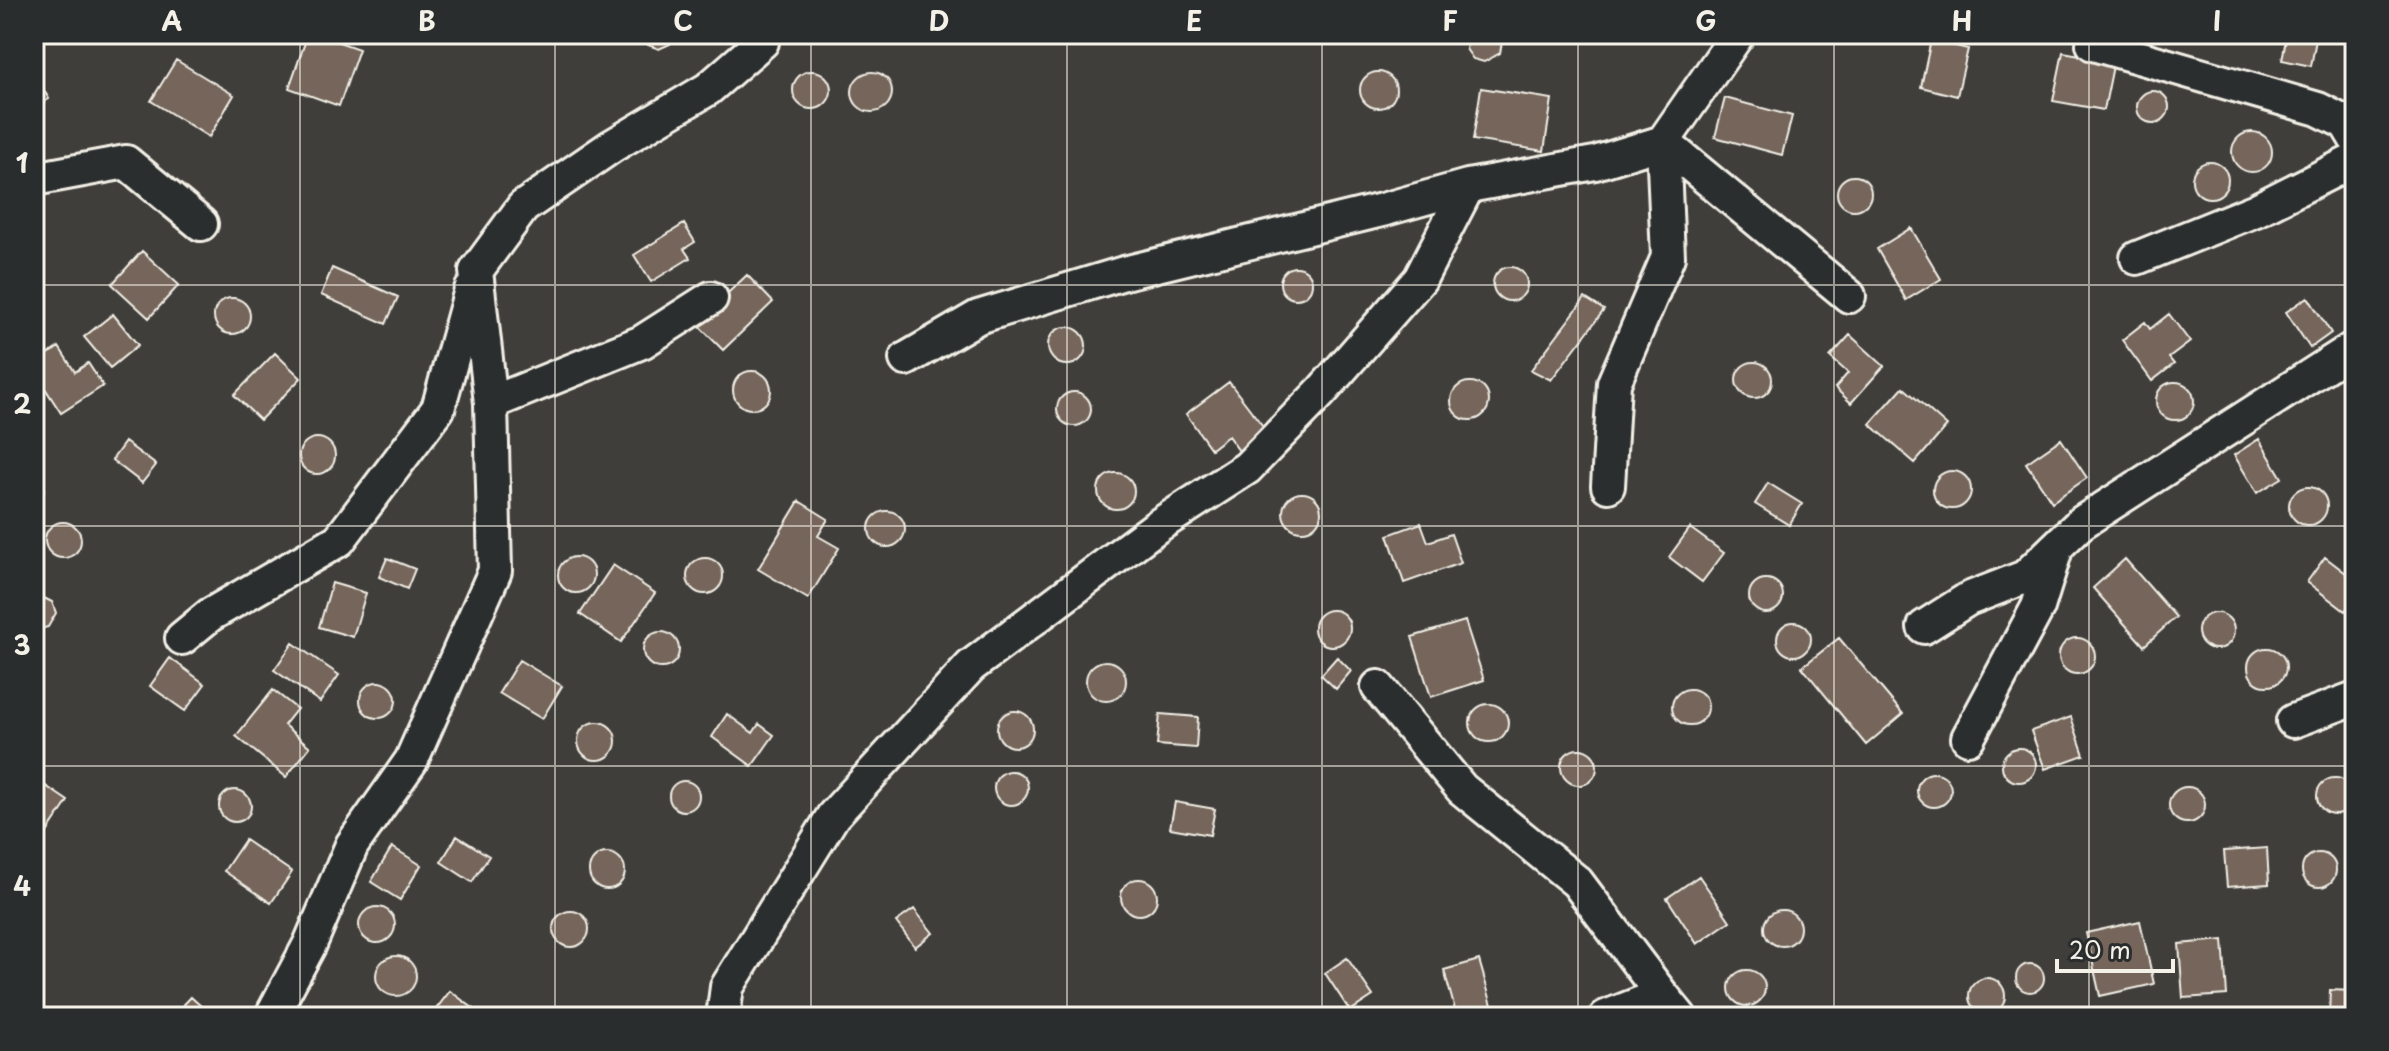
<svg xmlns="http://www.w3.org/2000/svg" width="2389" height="1051" font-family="'Playpen Sans',sans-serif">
<rect width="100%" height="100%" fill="#403e3b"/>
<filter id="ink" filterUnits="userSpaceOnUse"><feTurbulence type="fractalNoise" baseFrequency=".0125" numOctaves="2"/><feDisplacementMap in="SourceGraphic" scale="16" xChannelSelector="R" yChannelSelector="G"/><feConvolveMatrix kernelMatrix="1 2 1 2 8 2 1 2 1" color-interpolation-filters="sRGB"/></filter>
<g filter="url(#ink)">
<path fill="#74655a" stroke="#f4f1e8" stroke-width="2" d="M 308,34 L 316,34 L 359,49 L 339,106 L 289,88 Z
M 562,34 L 598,34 L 596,45 L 561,37 Z
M 641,34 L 677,34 L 670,44 L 659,49 L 648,45 Z
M 1469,34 L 1499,34 L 1502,42 L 1500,53 L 1484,62 L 1473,59 L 1466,49 Z
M 2287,34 L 2317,34 L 2311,66 L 2282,60 Z
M 1931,40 L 1968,49 L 1957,96 L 1921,87 Z
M 2063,52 L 2114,61 L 2104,110 L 2053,101 Z
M 176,60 L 234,95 L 209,137 L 151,101 Z
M793 90a19 19 0 1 1 38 0a19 19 0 1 1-38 0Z
M852 92a20 20 0 1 1 40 0a20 20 0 1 1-40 0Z
M1360 90a18 18 0 1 1 36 0a18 18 0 1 1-36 0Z
M 34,74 L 49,99 L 34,108 Z
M 1481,88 L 1552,99 L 1544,151 L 1473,140 Z
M2137 107a16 16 0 1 1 32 0a16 16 0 1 1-32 0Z
M 1725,98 L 1792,116 L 1782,155 L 1715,137 Z
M2232 152a20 20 0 1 1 40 0a20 20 0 1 1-40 0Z
M2192 180a18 18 0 1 1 36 0a18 18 0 1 1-36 0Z
M1837 193a17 17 0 1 1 34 0a17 17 0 1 1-34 0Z
M 684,224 L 695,242 L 684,249 L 690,258 L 651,282 L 634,255 Z
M 1911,228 L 1941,279 L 1906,300 L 1877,249 Z
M 142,251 L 179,285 L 149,318 L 112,284 Z
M1493 284a17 17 0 1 1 34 0a17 17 0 1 1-34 0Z
M1280 283a16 16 0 1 1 32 0a16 16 0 1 1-32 0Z
M 332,268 L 398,297 L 386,324 L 321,295 Z
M 747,275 L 773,302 L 723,350 L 696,323 Z
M 2308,297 L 2331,333 L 2310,348 L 2286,312 Z
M 1585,298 L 1604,310 L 1551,380 L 1531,370 Z
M214 316a18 18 0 1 1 36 0a18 18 0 1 1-36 0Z
M 113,314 L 138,345 L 110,368 L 84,337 Z
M 2169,314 L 2190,342 L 2169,358 L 2174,364 L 2152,381 L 2122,340 L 2145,322 L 2150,329 Z
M1048 346a19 19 0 1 1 38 0a19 19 0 1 1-38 0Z
M 1850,335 L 1884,366 L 1851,403 L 1835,388 L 1848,373 L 1830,357 Z
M 59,347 L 75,372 L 88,363 L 103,386 L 61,413 L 34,371 L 34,364 Z
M 275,353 L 301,378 L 260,420 L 234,395 Z
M1736 380a18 18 0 1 1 36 0a18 18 0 1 1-36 0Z
M733 390a19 19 0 1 1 38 0a19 19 0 1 1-38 0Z
M1451 401a19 19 0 1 1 38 0a19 19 0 1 1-38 0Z
M 1229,382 L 1269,434 L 1242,455 L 1228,436 L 1211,449 L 1186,414 Z
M2156 401a19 19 0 1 1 38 0a19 19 0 1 1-38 0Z
M 1903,387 L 1947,426 L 1915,463 L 1870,424 Z
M1057 409a17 17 0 1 1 34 0a17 17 0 1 1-34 0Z
M299 456a18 18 0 1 1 36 0a18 18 0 1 1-36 0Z
M 2061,439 L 2087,478 L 2052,502 L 2026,463 Z
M 2259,439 L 2282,478 L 2257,493 L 2234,455 Z
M 125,442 L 156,465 L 142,483 L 112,460 Z
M1933 490a19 19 0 1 1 38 0a19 19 0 1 1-38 0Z
M1098 491a18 18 0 1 1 36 0a18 18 0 1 1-36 0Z
M 34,475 L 43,482 L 44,487 L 43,497 L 34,505 Z
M 1768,483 L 1802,504 L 1789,525 L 1755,504 Z
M2289 506a19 19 0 1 1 38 0a19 19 0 1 1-38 0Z
M1283 512a19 19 0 1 1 38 0a19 19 0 1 1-38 0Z
M 799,501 L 828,519 L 818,536 L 839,548 L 808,599 L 758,569 Z
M869 529a18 18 0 1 1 36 0a18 18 0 1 1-36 0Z
M45 540a18 18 0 1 1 36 0a18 18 0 1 1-36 0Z
M 1421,523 L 1428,542 L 1451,534 L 1461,563 L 1404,583 L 1388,535 Z
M 1690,528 L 1724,553 L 1702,582 L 1669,557 Z
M 2325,557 L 2355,580 L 2355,599 L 2345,611 L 2307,582 Z
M558 575a18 18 0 1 1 36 0a18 18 0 1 1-36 0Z
M 387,558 L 415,569 L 407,589 L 379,577 Z
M687 576a18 18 0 1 1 36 0a18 18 0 1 1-36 0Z
M 2125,559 L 2176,617 L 2144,646 L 2093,588 Z
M 613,565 L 655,593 L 621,642 L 580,614 Z
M1749 596a17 17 0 1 1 34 0a17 17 0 1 1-34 0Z
M 332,583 L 366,593 L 353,637 L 319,627 Z
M 42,597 L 52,602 L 56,613 L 48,627 L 37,630 L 34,629 L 34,598 Z
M1314 628a18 18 0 1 1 36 0a18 18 0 1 1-36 0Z
M2198 631a18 18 0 1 1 36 0a18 18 0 1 1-36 0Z
M 1465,621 L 1484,680 L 1431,697 L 1412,637 Z
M1777 639a17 17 0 1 1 34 0a17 17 0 1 1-34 0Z
M643 650a18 18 0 1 1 36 0a18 18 0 1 1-36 0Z
M 1839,638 L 1903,714 L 1866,745 L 1802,667 Z
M2059 656a18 18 0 1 1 36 0a18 18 0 1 1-36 0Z
M 293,643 L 339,675 L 320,702 L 274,670 Z
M2248 667a19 19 0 1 1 38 0a19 19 0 1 1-38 0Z
M 1337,657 L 1351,671 L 1336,689 L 1321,675 Z
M 170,658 L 205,684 L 185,711 L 150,686 Z
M 519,660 L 562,686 L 542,719 L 499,693 Z
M1086 681a20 20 0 1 1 40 0a20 20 0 1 1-40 0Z
M360 700a18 18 0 1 1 36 0a18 18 0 1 1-36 0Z
M1672 707a18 18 0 1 1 36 0a18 18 0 1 1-36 0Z
M 273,690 L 297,709 L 284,725 L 310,747 L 286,777 L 236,736 Z
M1470 723a19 19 0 1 1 38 0a19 19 0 1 1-38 0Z
M997 729a18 18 0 1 1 36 0a18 18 0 1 1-36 0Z
M 727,714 L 753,733 L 759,724 L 774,735 L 752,766 L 712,737 Z
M 1160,714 L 1198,717 L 1196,748 L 1157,745 Z
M 2071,717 L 2084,755 L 2045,769 L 2031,731 Z
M578 741a19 19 0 1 1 38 0a19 19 0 1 1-38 0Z
M2002 765a17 17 0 1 1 34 0a17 17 0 1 1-34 0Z
M1561 767a18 18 0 1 1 36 0a18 18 0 1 1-36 0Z
M994 788a17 17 0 1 1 34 0a17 17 0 1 1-34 0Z
M1917 790a17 17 0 1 1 34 0a17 17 0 1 1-34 0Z
M2317 796a18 18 0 1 1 36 0a18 18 0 1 1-36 0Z
M 34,778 L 68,801 L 34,852 Z
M669 796a15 15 0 1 1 30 0a15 15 0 1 1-30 0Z
M2169 805a18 18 0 1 1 36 0a18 18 0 1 1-36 0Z
M219 806a16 16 0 1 1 32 0a16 16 0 1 1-32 0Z
M 1175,802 L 1215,809 L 1210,835 L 1170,828 Z
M 457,836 L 489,856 L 472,882 L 441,862 Z
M 245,840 L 292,872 L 271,903 L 224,871 Z
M 392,847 L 421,865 L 400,900 L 371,882 Z
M 2267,848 L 2269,884 L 2227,887 L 2224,851 Z
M589 871a18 18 0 1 1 36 0a18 18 0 1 1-36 0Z
M2302 870a17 17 0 1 1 34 0a17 17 0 1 1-34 0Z
M 1699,876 L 1730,921 L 1697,944 L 1667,898 Z
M1121 897a18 18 0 1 1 36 0a18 18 0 1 1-36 0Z
M359 925a18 18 0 1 1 36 0a18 18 0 1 1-36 0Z
M 914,909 L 933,933 L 915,947 L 896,922 Z
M1764 928a18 18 0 1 1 36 0a18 18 0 1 1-36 0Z
M553 929a18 18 0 1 1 36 0a18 18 0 1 1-36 0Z
M 2140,921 L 2154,984 L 2100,996 L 2086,933 Z
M 2223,940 L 2227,995 L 2183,998 L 2179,944 Z
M376 976a20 20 0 1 1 40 0a20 20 0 1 1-40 0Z
M 1347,958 L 1373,996 L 1350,1011 L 1325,973 Z
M 1479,960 L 1494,1012 L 1475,1017 L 1457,1017 L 1444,970 Z
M2016 978a14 14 0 1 1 28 0a14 14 0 1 1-28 0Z
M1729 988a18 18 0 1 1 36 0a18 18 0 1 1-36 0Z
M1969 996a18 18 0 1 1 36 0a18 18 0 1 1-36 0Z
M 2330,990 L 2353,991 L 2353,1017 L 2329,1017 Z
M 450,991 L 485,1017 L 430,1017 Z
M 191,997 L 213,1017 L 172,1017 Z"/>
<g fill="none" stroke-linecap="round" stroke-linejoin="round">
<defs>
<path id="minor" d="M 2093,44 L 2318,109 L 2346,123 L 2355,138
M 1663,142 L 1849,296
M 34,179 L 126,162 L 201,224
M 2137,258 L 2256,210 L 2355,160
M 906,359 L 978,317 L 1124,273 L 1382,210 L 1468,186
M 491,403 L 642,342 L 711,298
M 1608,486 L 1614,383 L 1668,257 L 1663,142
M 1924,627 L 1968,599 L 2025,577 L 2081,523 L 2355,347
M 182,638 L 210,615 L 339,540 L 438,409 L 471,290
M 1378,687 L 1462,789 L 1577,882 L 1662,995
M 2293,721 L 2355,698
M 1968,738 L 2038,607 L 2056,549
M 271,1017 L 310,944 L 352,845 L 411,761 L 495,571 L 491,403 L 476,271 L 523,207 L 612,146 L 708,89 L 762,42 L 763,34
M 723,1017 L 727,987 L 833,816 L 971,666 L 1159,525 L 1247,468 L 1321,392 L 1420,279 L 1468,186 L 1595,163 L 1663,142 L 1738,34
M 1606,1017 L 1662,995 L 1680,1017"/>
</defs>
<use href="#minor" stroke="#f4f1e8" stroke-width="38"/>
<use href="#minor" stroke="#2a2d2e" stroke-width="32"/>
</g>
</g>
<path fill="none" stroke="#f4f1e8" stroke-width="2" stroke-opacity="0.55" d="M 300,34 L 300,1017M 555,34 L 555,1017M 811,34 L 811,1017M 1067,34 L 1067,1017M 1322,34 L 1322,1017M 1578,34 L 1578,1017M 1834,34 L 1834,1017M 2089,34 L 2089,1017M 34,285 L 2355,285M 34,526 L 2355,526M 34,766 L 2355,766"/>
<rect width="2389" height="1051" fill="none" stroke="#2a2d2e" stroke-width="88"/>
<path d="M2057 959v12h116v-12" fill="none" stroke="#f4f1e8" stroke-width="4"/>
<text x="2069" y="959" font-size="24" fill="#f4f1e8" stroke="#2a2d2e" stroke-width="6" paint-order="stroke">20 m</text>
<rect x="44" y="44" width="2301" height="963" fill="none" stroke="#f4f1e8" stroke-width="3"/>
<g font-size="26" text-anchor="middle" font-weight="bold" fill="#f4f1e8">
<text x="172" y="31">A</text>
<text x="427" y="31">B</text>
<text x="683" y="31">C</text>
<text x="939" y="31">D</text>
<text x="1194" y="31">E</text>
<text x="1450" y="31">F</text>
<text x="1706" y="31">G</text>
<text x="1962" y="31">H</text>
<text x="2217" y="31">I</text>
<text x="22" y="173">1</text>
<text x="22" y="414">2</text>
<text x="22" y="655">3</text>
<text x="22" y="896">4</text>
</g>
</svg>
